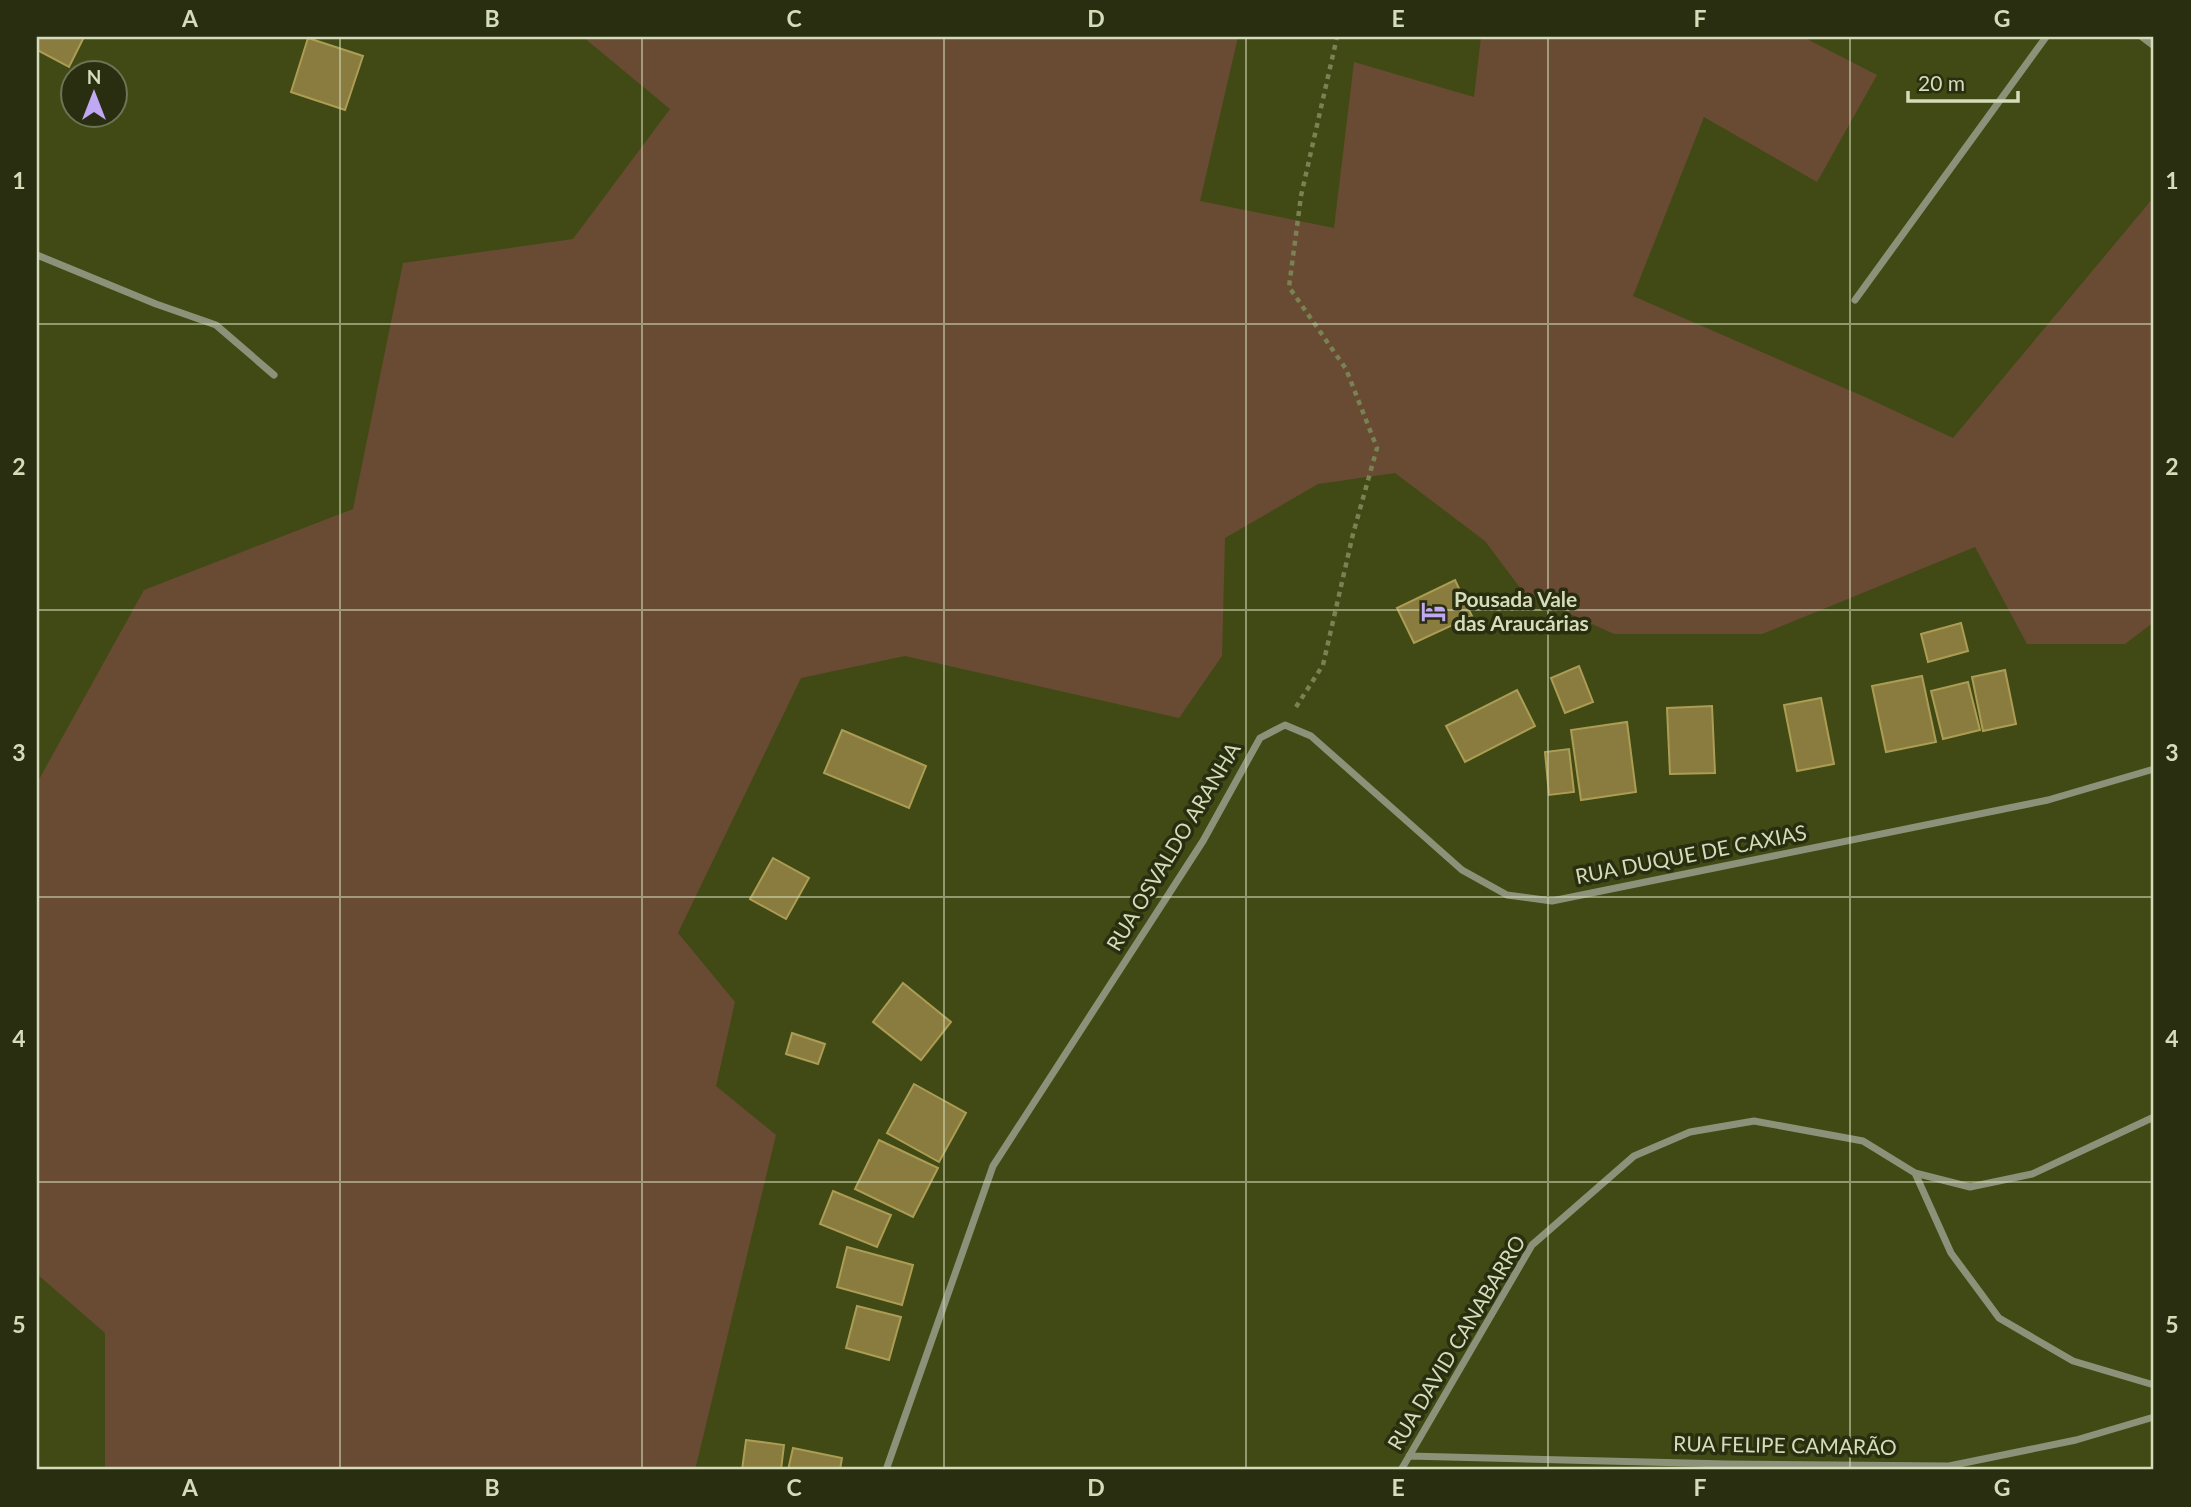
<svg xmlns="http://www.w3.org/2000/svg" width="2191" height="1507" font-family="Lato,sans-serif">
<rect width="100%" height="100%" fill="#414a14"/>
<path fill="#694b33" d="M 583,37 L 1238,37 L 1200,201 L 1334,228 L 1354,62 L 1474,97 L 1481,37 L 1803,37 L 1877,75 L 1817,182 L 1704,117 L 1633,296 L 1865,397 L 1953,438 L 2154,197 L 2154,622 L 2125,644 L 2027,644 L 1975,547 L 1762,634 L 1614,634 L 1524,593 L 1485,541 L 1395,473 L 1318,484 L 1225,538 L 1222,656 L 1179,718 L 905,656 L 801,678 L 678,933 L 735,1002 L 716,1086 L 776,1135 L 695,1470 L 105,1470 L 105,1333 L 37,1274 L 37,783 L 144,590 L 353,509 L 403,263 L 573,239 L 670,109 Z"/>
<path fill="#897c3e" stroke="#ac9d54" stroke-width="2" d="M 37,37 L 84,37 L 69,67 L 37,50 Z
M 308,38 L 363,56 L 345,110 L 291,92 Z
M 1455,580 L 1472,616 L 1414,643 L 1397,608 Z
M 1961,623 L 1968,651 L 1928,662 L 1921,634 Z
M 1579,666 L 1593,702 L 1565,713 L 1551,678 Z
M 2005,670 L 2016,724 L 1983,731 L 1972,677 Z
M 1922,676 L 1936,742 L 1886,752 L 1872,686 Z
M 1968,682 L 1980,730 L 1943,739 L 1931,691 Z
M 1517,690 L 1535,726 L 1465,762 L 1446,726 Z
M 1821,698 L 1834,764 L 1797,771 L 1784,705 Z
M 1712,706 L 1715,773 L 1670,774 L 1667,708 Z
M 1627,722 L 1636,792 L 1581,800 L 1571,730 Z
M 842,730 L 926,766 L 909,808 L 824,773 Z
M 1569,749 L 1574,792 L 1549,795 L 1545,752 Z
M 773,858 L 809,878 L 786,919 L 750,899 Z
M 903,983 L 951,1022 L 921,1060 L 873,1022 Z
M 792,1033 L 825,1044 L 818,1064 L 786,1054 Z
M 914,1084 L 966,1113 L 939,1162 L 887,1133 Z
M 879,1140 L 938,1168 L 913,1217 L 855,1189 Z
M 833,1191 L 891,1215 L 877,1247 L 820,1224 Z
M 847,1247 L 913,1265 L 902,1305 L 837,1287 Z
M 857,1306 L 901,1317 L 889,1360 L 846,1348 Z
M 746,1440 L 784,1445 L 781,1470 L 742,1470 Z
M 793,1448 L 842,1458 L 840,1470 L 788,1470 Z"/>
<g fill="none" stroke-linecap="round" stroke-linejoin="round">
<path stroke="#798253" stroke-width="4.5" stroke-dasharray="5 5" stroke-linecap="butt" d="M 1296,707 L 1323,665 L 1353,534 L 1377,448 L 1346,369 L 1289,287 L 1301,196 L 1337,37"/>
<path stroke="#8c9279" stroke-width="7" d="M 2142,37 L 2154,46
M 37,255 L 156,304 L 216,325 L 274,375
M 1855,300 L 2046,37
M 1915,1173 L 1951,1253 L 1999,1318 L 2073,1361 L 2154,1385
M 1409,1456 L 1727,1464 L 1949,1466 L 2076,1440 L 2154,1417
M 886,1470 L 993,1166 L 1203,841 L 1260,738 L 1285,725 L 1311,736 L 1462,870 L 1507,895 L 1552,901 L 2048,800 L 2154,769
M 1401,1470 L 1532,1245 L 1634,1156 L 1690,1132 L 1754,1121 L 1863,1141 L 1915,1173 L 1970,1187 L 2032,1174 L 2154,1117"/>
</g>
<path fill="none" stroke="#d4dcb9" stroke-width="2" stroke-opacity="0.55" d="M 340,37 L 340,1470M 642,37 L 642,1470M 944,37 L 944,1470M 1246,37 L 1246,1470M 1548,37 L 1548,1470M 1850,37 L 1850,1470M 37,324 L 2154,324M 37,610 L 2154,610M 37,897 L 2154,897M 37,1182 L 2154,1182"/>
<defs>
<symbol id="hotel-bare" viewBox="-9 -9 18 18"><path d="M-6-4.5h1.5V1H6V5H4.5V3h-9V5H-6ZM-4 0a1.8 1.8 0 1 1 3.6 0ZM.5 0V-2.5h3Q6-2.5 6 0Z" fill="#c0a8f4" stroke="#292e11" stroke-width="2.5" paint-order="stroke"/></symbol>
</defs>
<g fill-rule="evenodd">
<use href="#hotel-bare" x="1416" y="594" width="35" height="35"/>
</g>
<g text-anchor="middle" stroke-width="7" stroke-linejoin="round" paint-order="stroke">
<g font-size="21" font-weight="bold" fill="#d4dcb9" stroke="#292e11" text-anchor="start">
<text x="1454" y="607">Pousada Vale<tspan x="1454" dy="24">das Araucárias</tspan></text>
</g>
<g font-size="21" fill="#d4dcb9" stroke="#292e11">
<text transform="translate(1174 847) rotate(-59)" y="7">RUA OSVALDO ARANHA</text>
<text transform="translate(1691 855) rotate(-11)" y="7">RUA DUQUE DE CAXIAS</text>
<text transform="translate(1457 1343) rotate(-59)" y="7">RUA DAVID CANABARRO</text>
<text transform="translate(1785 1446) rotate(1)" y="7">RUA FELIPE CAMARÃO</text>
</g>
</g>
<rect width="2191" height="1507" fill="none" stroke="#292e11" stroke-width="77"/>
<g transform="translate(94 94)"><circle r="33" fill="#292e11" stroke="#6d7454" stroke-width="2"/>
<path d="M0-5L12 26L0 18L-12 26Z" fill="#c0a8f4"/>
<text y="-10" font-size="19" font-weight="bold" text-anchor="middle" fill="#d4dcb9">N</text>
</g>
<path d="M1908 91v10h110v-10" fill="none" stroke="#d4dcb9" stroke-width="3.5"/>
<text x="1918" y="91" font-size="21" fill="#d4dcb9" stroke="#292e11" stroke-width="5" paint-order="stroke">20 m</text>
<rect x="38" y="38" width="2114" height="1430" fill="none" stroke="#d4dcb9" stroke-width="2.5"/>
<g font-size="23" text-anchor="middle" font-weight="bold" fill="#d4dcb9">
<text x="190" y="27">A</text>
<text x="492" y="27">B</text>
<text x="794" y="27">C</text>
<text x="1096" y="27">D</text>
<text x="1398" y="27">E</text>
<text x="1700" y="27">F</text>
<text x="2002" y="27">G</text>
<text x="19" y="189">1</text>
<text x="2172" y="189">1</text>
<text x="19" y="475">2</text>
<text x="2172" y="475">2</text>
<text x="19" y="761">3</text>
<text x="2172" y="761">3</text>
<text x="19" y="1047">4</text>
<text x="2172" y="1047">4</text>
<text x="19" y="1333">5</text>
<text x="2172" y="1333">5</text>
<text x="190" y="1496">A</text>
<text x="492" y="1496">B</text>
<text x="794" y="1496">C</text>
<text x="1096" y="1496">D</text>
<text x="1398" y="1496">E</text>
<text x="1700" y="1496">F</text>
<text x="2002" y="1496">G</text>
</g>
</svg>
